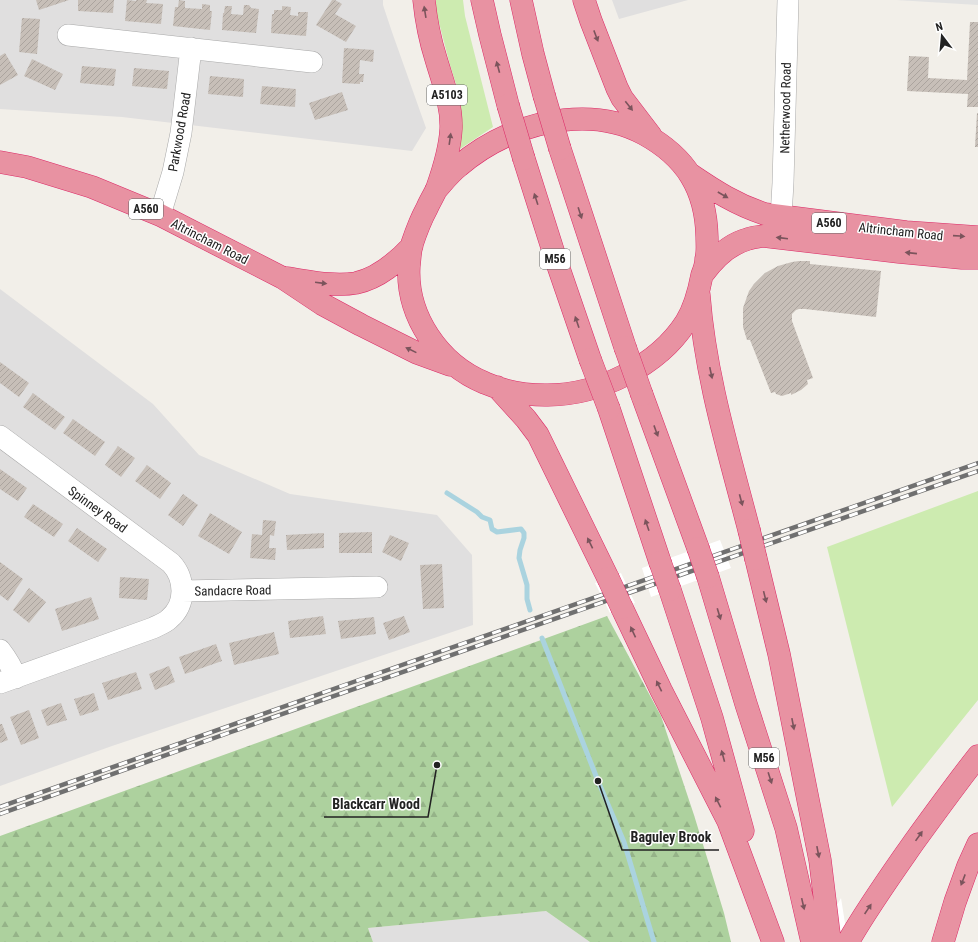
<svg xmlns="http://www.w3.org/2000/svg" width="978" height="942" font-family="'Roboto Condensed',sans-serif">
<defs>
<pattern id="forest-firs" width="22" height="20" patternUnits="userSpaceOnUse"><rect width="22" height="20" fill="#add19e"/><path d="M5 1l3.5 6h-7zM16 11l3.5 6h-7z" fill="#95b388"/></pattern>
<pattern id="building-hatch" width="6" height="6" patternUnits="userSpaceOnUse"><rect width="6" height="6" fill="#c7bfb8"/><path d="M-1 1l2-2M0 6l6-6M5 7l2-2" fill="none" stroke="#aba49e"/></pattern>
</defs>
<rect width="100%" height="100%" fill="#f2efe9"/>
<path fill="#e0dfdf" d="M 0,0 L 383,0 L 383,5 L 392,32 L 426,128 L 412,151 L 122,117 L 0,109 Z
M 612,0 L 688,0 L 619,19 Z
M 0,289 L 153,404 L 199,455 L 290,494 L 437,515 L 472,555 L 473,625 L 112,746 L 0,786 Z
M 546,911 L 590,942 L 373,942 L 368,928 Z"/>
<path fill="#cdebb0" d="M 436,0 L 463,0 L 465,16 L 493,127 L 460,149 L 460,97 L 450,65 L 436,11 Z
M 978,491 L 978,700 L 892,807 L 827,547 Z"/>
<path fill="url(#forest-firs)" d="M 607,616 L 661,716 L 694,815 L 724,913 L 731,942 L 590,942 L 546,911 L 368,928 L 373,942 L 0,942 L 0,836 Z"/>
<path fill="#e2e2e2" d="M 896,0 L 978,0 L 978,5 Z"/>
<path fill="#fff" d="M 720,540 L 731,568 L 651,597 L 642,568 Z
M 621,573 L 635,603 L 610,613 L 595,583 Z
M 841,898 L 848,942 L 817,942 L 828,921 Z"/>
<g fill="none" stroke-linecap="round" stroke-linejoin="round">
<path stroke="#aad3df" stroke-width="5" d="M 447,493 L 477,512 L 482,517 L 490,520 L 492,529 L 497,532 L 521,529 L 524,533 L 524,538 L 520,550 L 519,558 L 527,585 L 527,599 L 530,610
M 542,638 L 598,781 L 624,842 L 654,942"/>
</g>
<path fill="url(#building-hatch)" d="M 36,0 L 69,0 L 39,10 Z
M 78,0 L 114,0 L 113,13 L 78,11 Z
M 127,0 L 136,1 L 136,0 L 147,0 L 146,3 L 163,4 L 161,24 L 125,21 Z
M 179,0 L 185,1 L 185,8 L 202,9 L 202,4 L 210,5 L 210,11 L 212,11 L 210,30 L 173,26 L 175,7 L 178,7 Z
M 332,0 L 335,0 L 342,4 L 335,14 L 356,26 L 346,42 L 316,25 Z
M 244,5 L 249,5 L 251,8 L 259,9 L 256,33 L 222,30 L 223,13 L 224,13 L 225,6 L 232,6 L 231,14 L 243,15 Z
M 282,6 L 291,7 L 290,15 L 298,16 L 298,12 L 308,12 L 306,36 L 271,33 L 272,14 L 274,14 L 274,10 L 282,10 Z
M 22,18 L 40,19 L 37,54 L 19,52 Z
M 970,22 L 978,22 L 978,107 L 967,107 L 968,94 L 907,91 L 909,56 L 929,57 L 928,78 L 967,80 Z
M 344,48 L 374,50 L 373,62 L 360,60 L 359,74 L 364,74 L 363,82 L 360,82 L 360,84 L 342,83 Z
M 5,53 L 18,75 L 0,85 L 0,56 Z
M 32,59 L 63,74 L 55,90 L 24,76 Z
M 82,66 L 116,69 L 114,86 L 80,83 Z
M 134,68 L 169,71 L 167,89 L 132,86 Z
M 210,76 L 244,79 L 243,97 L 208,94 Z
M 262,86 L 296,89 L 295,107 L 260,104 Z
M 342,92 L 348,110 L 315,120 L 309,103 Z
M 977,113 L 978,113 L 978,147 L 975,147 Z
M 799,261 L 810,261 L 810,264 L 881,271 L 876,317 L 805,309 L 799,309 L 796,310 L 792,314 L 792,321 L 813,378 L 807,380 L 808,384 L 801,390 L 791,395 L 791,393 L 782,396 L 776,394 L 775,392 L 771,393 L 750,340 L 747,340 L 743,327 L 743,308 L 749,291 L 754,284 L 765,273 L 778,266 L 792,262 Z
M 0,362 L 29,383 L 19,397 L 0,383 Z
M 33,393 L 65,417 L 55,430 L 23,407 Z
M 73,419 L 105,442 L 95,456 L 63,433 Z
M 118,446 L 135,458 L 121,477 L 105,465 Z
M 147,465 L 171,483 L 160,499 L 135,481 Z
M 0,469 L 27,488 L 18,501 L 0,489 Z
M 183,494 L 198,505 L 183,526 L 168,515 Z
M 33,504 L 63,524 L 54,537 L 24,517 Z
M 210,513 L 242,532 L 229,554 L 198,536 Z
M 263,520 L 276,521 L 274,536 L 270,535 L 269,548 L 276,548 L 275,560 L 250,558 L 252,534 L 262,535 Z
M 77,528 L 107,549 L 98,562 L 68,541 Z
M 372,532 L 372,553 L 339,553 L 339,533 Z
M 324,533 L 324,548 L 287,550 L 286,535 Z
M 390,535 L 409,543 L 401,561 L 382,552 Z
M 0,562 L 23,579 L 8,601 L 0,595 Z
M 442,564 L 444,608 L 423,609 L 420,565 Z
M 120,577 L 149,579 L 147,600 L 119,598 Z
M 29,588 L 46,602 L 29,623 L 13,610 Z
M 91,597 L 99,619 L 62,631 L 55,609 Z
M 323,616 L 326,634 L 290,638 L 288,621 Z
M 404,616 L 410,632 L 389,640 L 383,623 Z
M 374,617 L 376,634 L 341,639 L 338,621 Z
M 274,632 L 279,654 L 234,665 L 229,643 Z
M 216,644 L 222,661 L 185,674 L 179,657 Z
M 169,666 L 175,682 L 155,690 L 149,674 Z
M 136,672 L 142,689 L 108,700 L 102,683 Z
M 94,693 L 99,710 L 80,716 L 74,699 Z
M 61,703 L 67,720 L 47,726 L 41,710 Z
M 29,710 L 39,738 L 21,745 L 10,717 Z
M 0,724 L 2,724 L 8,740 L 0,743 Z"/>
<g fill="none" stroke-linecap="round" stroke-linejoin="round">
<defs>
<path id="minor" d="M 68,35 L 312,62
M 160,215 L 173,172 L 181,133 L 191,48
M 781,217 L 783,183 L 788,0
M 0,436 L 171,563 C 185,578 187,604 169,619 C 165,623 159,625 153,628 L 0,683
M 182,591 L 377,587
M 0,650 C 7,659 12,667 16,678"/>
<path id="highway" d="M 424,0 C 426,20 430,40 436,59 C 443,83 452,105 451,129 C 450,148 443,171 437,188 C 434,195 430,201 427,208 C 421,219 416,232 412,244 C 410,251 410,258 409,266 C 406,316 439,364 485,383 C 503,391 525,395 545,395 C 597,396 658,366 686,322 C 695,307 699,291 702,275 C 704,270 706,264 706,259 C 708,252 707,244 707,237 C 706,189 686,157 644,134 C 620,121 591,117 564,120 C 526,124 488,141 459,166 C 450,173 444,181 436,190
M 482,0 L 490,35 L 508,105
M 521,0 L 533,54 L 544,95
M 584,0 L 591,21 L 617,88 L 622,98 L 651,136
M 560,149 L 625,347
M 524,159 L 556,260 L 590,359
M 0,162 L 27,167 L 92,187 L 160,215 L 283,278 L 322,304 L 361,325 L 417,353 L 450,365
M 690,174 C 715,191 737,205 765,214 L 906,232 L 978,237
M 703,274 C 714,259 729,244 748,239 C 753,237 758,237 763,236 L 899,252 L 962,258 L 978,258
M 286,278 C 308,281 334,287 356,283 C 379,278 397,262 412,246
M 699,295 C 705,375 729,453 749,530
M 497,387 L 526,419 L 538,435 L 608,578
M 642,395 L 698,548
M 609,409 L 660,562
M 756,559 L 779,654 L 820,860 L 830,942
M 708,577 L 746,704 L 786,828 L 812,942
M 670,590 L 712,718 L 743,831
M 622,608 L 661,690 L 728,821 L 773,942
M 848,942 C 868,907 891,875 914,842 C 935,813 956,784 978,756
M 943,942 L 955,902 L 968,866 L 978,844"/>
</defs>
<use href="#minor" stroke="#a9a9a9" stroke-width="22"/>
<use href="#highway" stroke="#dc2a67" stroke-width="23"/>
<use href="#minor" stroke="#fff" stroke-width="21"/>
<use href="#highway" stroke="#e892a2" stroke-width="22"/>
<defs>
<path id="rail" d="M 0,807 L 342,686 L 978,463
M 0,814 L 231,732 L 978,471"/>
</defs>
<use href="#rail" stroke="#707070" stroke-width="4.5"/>
<use href="#rail" stroke="#fff" stroke-width="3" stroke-dasharray="9" stroke-linecap="butt"/>
<defs>
<path id="highway-bridge" d="M 544,95 L 560,149
M 508,105 L 524,159
M 625,347 L 642,395
M 590,359 L 609,409
M 749,530 L 756,559
M 698,548 L 708,577
M 660,562 L 670,590
M 608,578 L 622,608"/>
</defs>
<use href="#highway-bridge" stroke="#dc2a67" stroke-width="23" stroke-linecap="butt"/>
<use href="#highway-bridge" stroke="#e892a2" stroke-width="22"/>
</g>
<defs><path id="oneway-solid" d="M-6-.8H1V-3.2L6.5 0L1 3.2V.8H-6Z"/></defs>
<g fill="#7b545c">
<use href="#oneway-solid" transform="translate(425 12) rotate(-99)"/>
<use href="#oneway-solid" transform="translate(596 36) rotate(69)"/>
<use href="#oneway-solid" transform="translate(498 67) rotate(-105)"/>
<use href="#oneway-solid" transform="translate(629 106) rotate(52)"/>
<use href="#oneway-solid" transform="translate(450 139) rotate(-82)"/>
<use href="#oneway-solid" transform="translate(723 195) rotate(30)"/>
<use href="#oneway-solid" transform="translate(536 199) rotate(-108)"/>
<use href="#oneway-solid" transform="translate(580 213) rotate(72)"/>
<use href="#oneway-solid" transform="translate(959 236) rotate(4)"/>
<use href="#oneway-solid" transform="translate(782 238) rotate(-173)"/>
<use href="#oneway-solid" transform="translate(911 253) rotate(-174)"/>
<use href="#oneway-solid" transform="translate(321 283) rotate(7)"/>
<use href="#oneway-solid" transform="translate(577 322) rotate(-109)"/>
<use href="#oneway-solid" transform="translate(411 350) rotate(-154)"/>
<use href="#oneway-solid" transform="translate(711 373) rotate(78)"/>
<use href="#oneway-solid" transform="translate(656 431) rotate(70)"/>
<use href="#oneway-solid" transform="translate(741 500) rotate(75)"/>
<use href="#oneway-solid" transform="translate(647 525) rotate(-109)"/>
<use href="#oneway-solid" transform="translate(590 543) rotate(-116)"/>
<use href="#oneway-solid" transform="translate(765 597) rotate(76)"/>
<use href="#oneway-solid" transform="translate(719 614) rotate(73)"/>
<use href="#oneway-solid" transform="translate(633 632) rotate(-115)"/>
<use href="#oneway-solid" transform="translate(659 686) rotate(-116)"/>
<use href="#oneway-solid" transform="translate(793 724) rotate(79)"/>
<use href="#oneway-solid" transform="translate(723 756) rotate(-105)"/>
<use href="#oneway-solid" transform="translate(770 778) rotate(72)"/>
<use href="#oneway-solid" transform="translate(718 802) rotate(-117)"/>
<use href="#oneway-solid" transform="translate(919 836) rotate(-55)"/>
<use href="#oneway-solid" transform="translate(818 852) rotate(79)"/>
<use href="#oneway-solid" transform="translate(963 880) rotate(111)"/>
<use href="#oneway-solid" transform="translate(803 904) rotate(77)"/>
<use href="#oneway-solid" transform="translate(868 909) rotate(-56)"/>
</g>
<g text-anchor="middle" stroke-width="3" stroke-linejoin="round" paint-order="stroke">
<g fill="#fff" stroke="#646464" stroke-width="1">
<rect x="427" y="85" width="40" height="20" rx="3"/>
<rect x="129" y="199" width="34" height="20" rx="3"/>
<rect x="812" y="213" width="34" height="20" rx="3"/>
<rect x="540" y="249" width="30" height="20" rx="3"/>
<rect x="749" y="748" width="30" height="20" rx="3"/>
</g>
<g font-size="12" font-weight="bold" fill="#222">
<text x="447" y="99">A5103</text>
<text x="146" y="213">A560</text>
<text x="829" y="227">A560</text>
<text x="555" y="263">M56</text>
<text x="764" y="762">M56</text>
</g>
<g font-size="13" fill="#222" stroke="#fff">
<text transform="translate(785 108) rotate(-89)" y="5">Netherwood Road</text>
<text transform="translate(179 132) rotate(-80)" y="5">Parkwood Road</text>
<text transform="translate(901 231) rotate(6)" y="5">Altrincham Road</text>
<text transform="translate(210 241) rotate(27)" y="5">Altrincham Road</text>
<text transform="translate(98 509) rotate(36)" y="5">Spinney Road</text>
<text transform="translate(233 590) rotate(-1)" y="5">Sandacre Road</text>
</g>
</g>
<path fill="none" stroke="#222" stroke-width="1.5" d="M437 765L428 817H324M598 781L622 850H719"/>
<g fill="#222" stroke="#fff" stroke-width="1.5">
<circle cx="437" cy="765" r="4"/>
<circle cx="598" cy="781" r="4"/>
</g>
<g font-size="14" text-anchor="middle" font-weight="bold" fill="#222" stroke="#fff" stroke-width="3" stroke-linejoin="round" paint-order="stroke">
<text x="376" y="809">Blackcarr Wood</text>
<text x="671" y="842">Baguley Brook</text>
</g>
<g transform="translate(942 36) rotate(344)" stroke="#ffffff" stroke-width="3" paint-order="stroke">
<path d="M0-3L7 15L0 10L-7 15Z" fill="#222222"/>
<text y="-6" font-size="11" font-weight="bold" text-anchor="middle" fill="#222222">N</text>
</g>
</svg>
